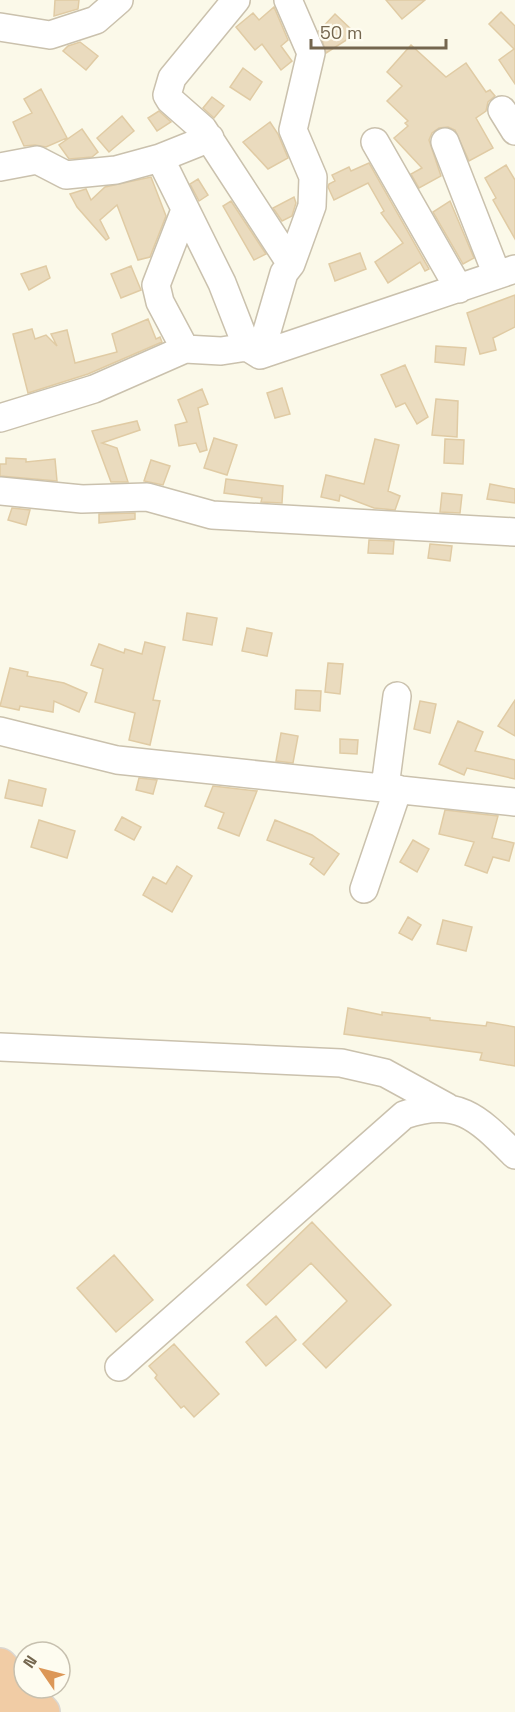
<svg xmlns="http://www.w3.org/2000/svg" width="515" height="1712" font-family="'Space Grotesk',sans-serif">
<rect width="100%" height="100%" fill="#fbf9e9"/>
<path fill="#eadbbe" stroke="#e0cba4" stroke-width="1.5" d="M 55,0 L 79,0 L 78,9 L 54,16 Z
M 386,0 L 425,0 L 402,19 Z
M 274,7 L 288,40 L 281,46 L 292,61 L 281,70 L 262,44 L 255,50 L 236,27 L 253,13 L 259,20 Z
M 501,12 L 515,26 L 515,84 L 499,60 L 514,49 L 489,24 Z
M 335,14 L 356,34 L 326,53 L 319,31 Z
M 80,42 L 98,56 L 86,70 L 63,51 L 68,46 Z
M 411,45 L 446,77 L 466,63 L 486,92 L 490,90 L 495,96 L 488,102 L 486,111 L 476,118 L 493,148 L 469,161 L 455,130 L 448,127 L 439,128 L 432,133 L 429,140 L 441,176 L 419,188 L 411,174 L 422,168 L 394,138 L 408,126 L 405,123 L 408,121 L 387,101 L 402,86 L 387,72 Z
M 243,68 L 262,82 L 250,100 L 230,87 Z
M 41,89 L 67,138 L 46,147 L 35,145 L 24,146 L 13,122 L 32,113 L 24,99 Z
M 212,97 L 224,106 L 214,118 L 203,108 Z
M 159,111 L 171,122 L 157,131 L 148,118 Z
M 122,116 L 134,131 L 109,152 L 97,138 Z
M 270,122 L 278,134 L 288,158 L 268,169 L 243,142 Z
M 82,129 L 98,152 L 92,157 L 69,159 L 59,145 Z
M 369,163 L 429,269 L 425,271 L 420,262 L 388,283 L 375,262 L 403,243 L 381,213 L 384,211 L 368,183 L 334,200 L 328,187 L 329,184 L 335,181 L 332,175 L 349,167 L 351,171 Z
M 506,165 L 515,180 L 515,239 L 493,200 L 496,198 L 485,178 Z
M 151,177 L 166,216 L 150,257 L 138,260 L 117,205 L 100,220 L 109,238 L 106,240 L 77,207 L 70,194 L 86,189 L 91,200 L 105,187 Z
M 198,179 L 208,195 L 199,201 L 190,184 Z
M 294,197 L 296,203 L 292,216 L 282,221 L 273,208 Z
M 231,201 L 266,254 L 254,260 L 223,206 Z
M 450,201 L 474,258 L 463,264 L 433,212 Z
M 360,253 L 366,269 L 335,281 L 329,264 Z
M 46,266 L 50,278 L 29,290 L 21,274 Z
M 131,266 L 141,290 L 121,298 L 111,274 Z
M 515,295 L 515,327 L 493,338 L 496,350 L 480,354 L 467,313 Z
M 148,319 L 156,339 L 160,337 L 162,342 L 88,374 L 28,393 L 13,334 L 32,329 L 35,339 L 46,335 L 57,346 L 51,334 L 67,330 L 75,363 L 117,352 L 112,334 Z
M 436,346 L 466,348 L 464,365 L 435,362 Z
M 405,365 L 428,417 L 417,424 L 405,403 L 396,407 L 381,375 Z
M 282,388 L 290,414 L 275,418 L 267,393 Z
M 202,389 L 208,404 L 198,408 L 207,450 L 200,452 L 196,443 L 179,446 L 175,425 L 187,422 L 178,400 Z
M 436,399 L 458,401 L 457,437 L 432,435 Z
M 137,421 L 140,430 L 102,443 L 117,448 L 128,482 L 111,482 L 92,431 Z
M 214,438 L 237,445 L 227,475 L 204,468 Z
M 375,439 L 399,445 L 388,491 L 400,496 L 395,510 L 374,508 L 340,495 L 339,501 L 321,497 L 326,475 L 364,484 Z
M 445,439 L 464,440 L 463,464 L 444,463 Z
M 6,458 L 26,459 L 26,462 L 55,459 L 57,481 L 0,476 L 0,464 L 6,464 Z
M 151,460 L 170,466 L 163,485 L 144,481 Z
M 226,479 L 283,486 L 282,503 L 261,502 L 262,498 L 224,493 Z
M 490,484 L 515,489 L 515,503 L 487,499 Z
M 442,493 L 462,495 L 460,513 L 440,512 Z
M 12,508 L 30,510 L 26,525 L 8,520 Z
M 135,513 L 135,519 L 99,523 L 99,514 Z
M 369,540 L 394,541 L 393,554 L 368,553 Z
M 430,544 L 452,546 L 450,561 L 428,558 Z
M 187,613 L 217,618 L 212,645 L 183,640 Z
M 247,628 L 272,633 L 267,656 L 242,651 Z
M 145,642 L 165,647 L 153,700 L 160,701 L 150,745 L 129,740 L 135,713 L 95,702 L 103,669 L 91,665 L 99,644 L 124,653 L 125,649 L 142,654 Z
M 328,663 L 343,664 L 340,694 L 325,692 Z
M 10,668 L 28,672 L 27,676 L 64,683 L 87,693 L 79,712 L 54,701 L 53,712 L 20,706 L 19,710 L 0,706 Z
M 296,690 L 321,691 L 320,711 L 295,709 Z
M 515,700 L 515,736 L 498,726 Z
M 420,701 L 436,704 L 430,733 L 414,729 Z
M 458,721 L 483,732 L 475,751 L 515,760 L 515,779 L 467,768 L 464,775 L 439,764 Z
M 281,733 L 298,736 L 293,763 L 276,761 Z
M 340,739 L 358,740 L 357,754 L 340,753 Z
M 139,778 L 157,780 L 153,794 L 136,790 Z
M 9,780 L 46,789 L 42,806 L 5,798 Z
M 213,786 L 257,791 L 239,836 L 218,828 L 224,813 L 205,806 Z
M 445,810 L 498,816 L 492,838 L 514,843 L 509,861 L 493,857 L 487,873 L 465,865 L 474,842 L 439,834 Z
M 122,817 L 141,827 L 134,840 L 115,830 Z
M 39,820 L 75,831 L 67,858 L 31,847 Z
M 275,820 L 312,835 L 339,854 L 324,875 L 310,864 L 314,858 L 267,840 Z
M 413,840 L 429,849 L 417,872 L 400,862 Z
M 177,866 L 192,876 L 172,912 L 143,895 L 153,877 L 166,884 Z
M 408,917 L 421,925 L 412,940 L 399,933 Z
M 443,920 L 472,927 L 466,951 L 437,944 Z
M 348,1008 L 382,1015 L 382,1012 L 430,1018 L 430,1020 L 486,1026 L 487,1022 L 515,1027 L 515,1066 L 480,1060 L 482,1053 L 344,1034 Z
M 312,1222 L 391,1305 L 326,1368 L 303,1344 L 347,1301 L 311,1263 L 266,1305 L 247,1285 Z
M 114,1255 L 153,1300 L 116,1332 L 77,1288 Z
M 276,1316 L 296,1340 L 266,1366 L 246,1342 Z
M 174,1344 L 219,1394 L 194,1417 L 184,1406 L 181,1408 L 155,1378 L 157,1375 L 149,1366 Z"/>
<g fill="none" stroke-linecap="round" stroke-linejoin="round">
<defs>
<path id="minor" d="M 236,0 L 172,78 L 167,95 L 170,100 L 203,129 L 291,264
M 0,27 L 50,35 L 96,20 L 119,0
M 502,110 L 515,131
M 375,142 L 459,289
M 445,142 L 497,275
M 160,158 L 222,283 L 247,347
M 0,167 L 37,160 L 66,175 L 116,170 L 160,158 L 210,138
M 185,349 L 160,302 L 156,285 L 185,210
M 260,355 L 284,273 L 291,264 L 312,206 L 313,177 L 293,130 L 311,53 L 288,0
M 0,418 L 94,389 L 185,349 L 221,351 L 247,347 L 260,355 L 515,269
M 0,491 L 82,499 L 147,497 L 212,515 L 515,532
M 0,731 L 117,760 L 515,802
M 385,787 L 397,696
M 364,889 L 398,789
M 0,1047 L 341,1063 L 385,1073 L 447,1107
M 119,1367 L 404,1115 C 458,1096 479,1119 515,1155"/>
<path id="highway" d="M 0,1665 L 43,1712
M 0,1700 L 11,1712"/>
</defs>
<use href="#minor" stroke="#cac1ad" stroke-width="30"/>
<use href="#highway" stroke="#dbd7d1" stroke-width="36"/>
<use href="#minor" stroke="#fff" stroke-width="27"/>
<use href="#highway" stroke="#f1cca5" stroke-width="33"/>
</g>
<g transform="translate(42 1670) rotate(305)"><circle r="28" fill="#fefcf0" stroke="#c7c0af" stroke-width="1.5"/>
<path d="M0-4.5L10 22L0 15L-10 22Z" fill="#dc9757"/>
<text y="-9" font-size="16" font-weight="bold" text-anchor="middle" fill="#74664e">N</text>
</g>
<path d="M311 39v9h135v-9" fill="none" stroke="#74664e" stroke-width="3"/>
<text x="320" y="39" font-size="18" fill="#74664e" stroke="#fefcf0" stroke-width="4.5" paint-order="stroke">50 m</text>
</svg>
